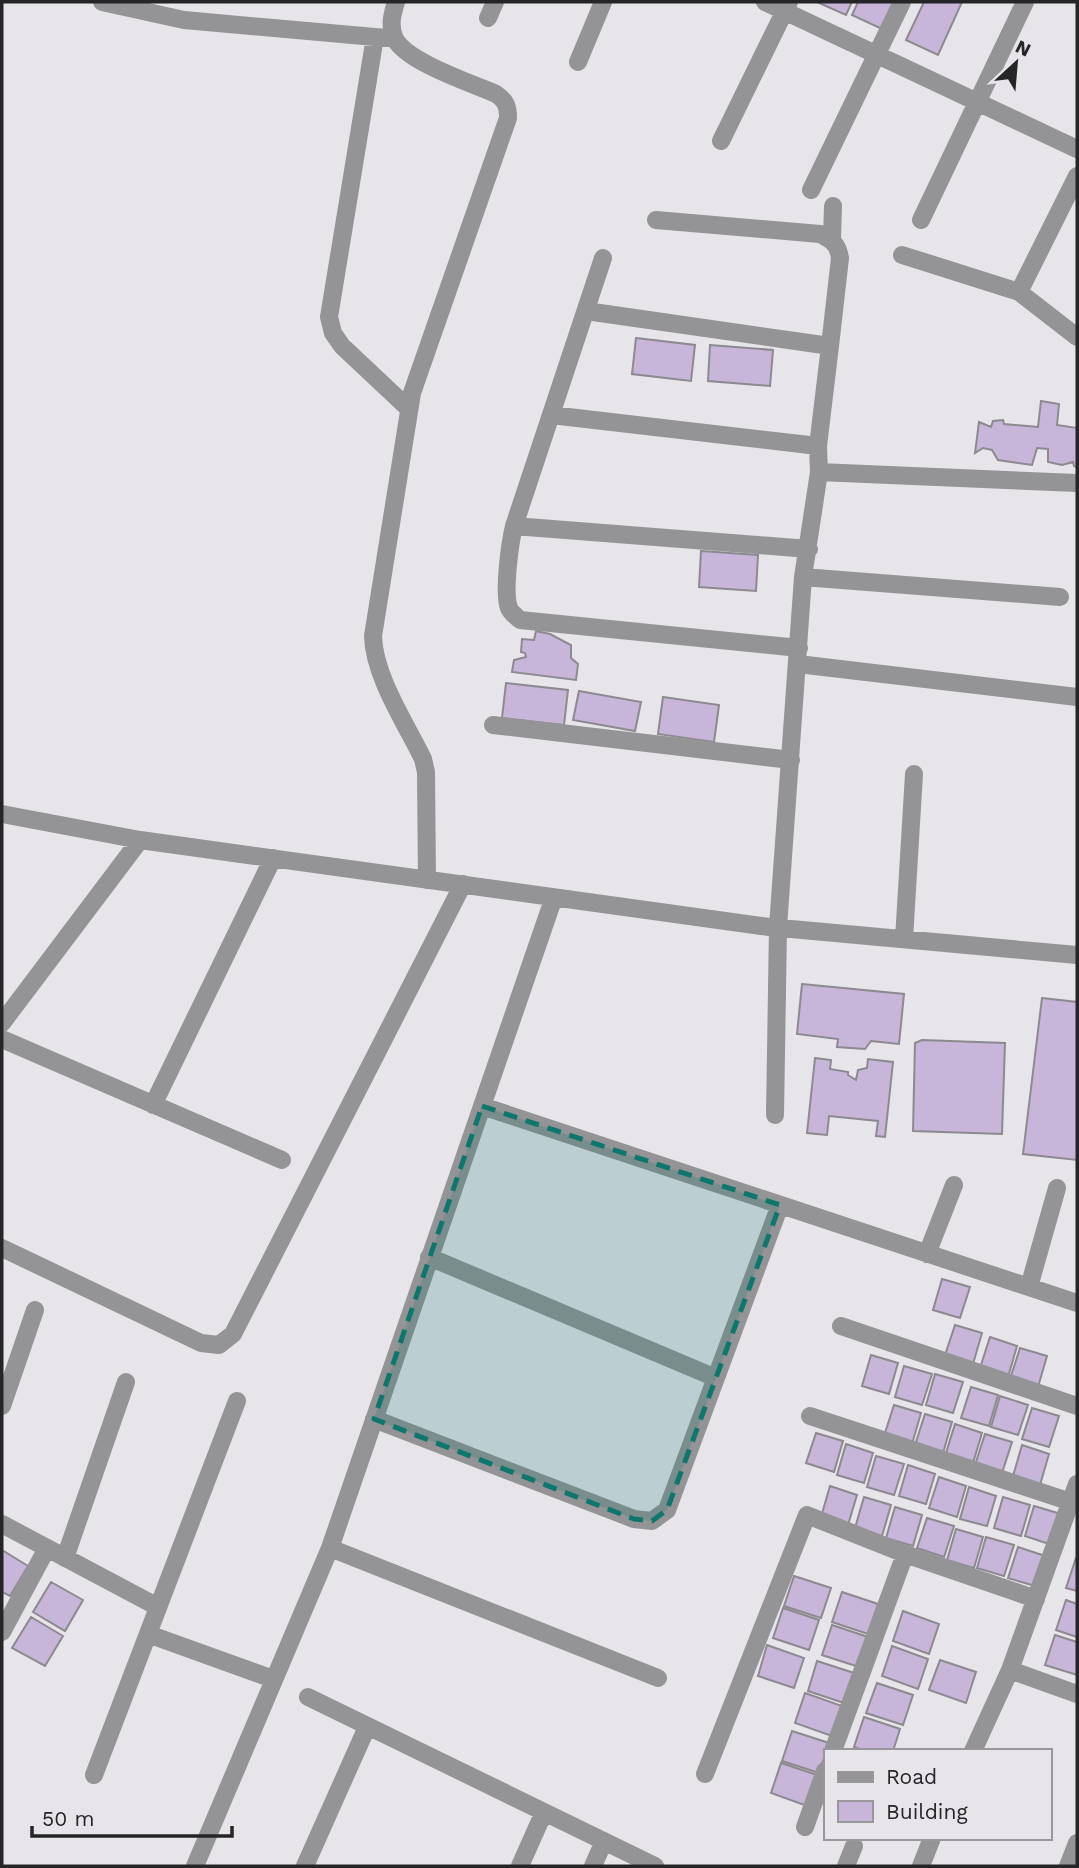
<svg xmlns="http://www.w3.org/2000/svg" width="1079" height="1868" font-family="'Work Sans',sans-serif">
<rect width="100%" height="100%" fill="#e7e4ea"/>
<path fill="#c7b6d9" stroke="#8c8a8f" stroke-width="2" d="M 817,2 L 852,2 L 846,15 Z
M 858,2 L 897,2 L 884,30 L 852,15 Z
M 924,2 L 962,2 L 938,55 L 906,40 Z
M 636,338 L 695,345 L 691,381 L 632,374 Z
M 710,345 L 773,350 L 770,386 L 708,381 Z
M 1041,401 L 1059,404 L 1057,425 L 1077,428 L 1077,467 L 1074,466 L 1073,462 L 1062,465 L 1048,462 L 1048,449 L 1037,448 L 1032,465 L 998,460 L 992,450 L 983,448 L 975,453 L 979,422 L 991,427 L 993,421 L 1003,420 L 1004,424 L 1038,427 Z
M 701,551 L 758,555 L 756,591 L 699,587 Z
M 536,631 L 550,634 L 571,645 L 571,658 L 578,664 L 576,680 L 512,672 L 514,660 L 526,657 L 525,653 L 521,652 L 522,639 L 534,640 Z
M 506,683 L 568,690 L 564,725 L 502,718 Z
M 579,691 L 641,702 L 635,731 L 573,720 Z
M 663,697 L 719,705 L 714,742 L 658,734 Z
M 802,984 L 904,994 L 899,1044 L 871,1041 L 865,1049 L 837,1047 L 838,1039 L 797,1034 Z
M 1042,998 L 1077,1002 L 1077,1160 L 1023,1154 Z
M 922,1040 L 1005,1043 L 1002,1134 L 913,1131 L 915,1043 Z
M 815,1058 L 831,1060 L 830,1069 L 848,1072 L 848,1075 L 856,1080 L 858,1070 L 867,1068 L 868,1059 L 893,1062 L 885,1137 L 876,1136 L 878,1121 L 829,1116 L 827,1135 L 807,1133 Z
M 942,1279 L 970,1287 L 960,1318 L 933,1310 Z
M 955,1325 L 982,1333 L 973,1364 L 945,1355 Z
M 990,1337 L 1017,1346 L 1008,1377 L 980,1368 Z
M 1020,1348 L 1047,1356 L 1038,1387 L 1010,1379 Z
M 871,1355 L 898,1363 L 889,1394 L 862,1386 Z
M 904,1366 L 932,1374 L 922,1405 L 895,1397 Z
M 935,1374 L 963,1382 L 953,1413 L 926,1405 Z
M 971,1387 L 998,1395 L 989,1426 L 961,1418 Z
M 1000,1396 L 1028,1405 L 1018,1435 L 991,1427 Z
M 894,1405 L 921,1413 L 912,1444 L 884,1436 Z
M 1032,1408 L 1059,1416 L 1049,1447 L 1022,1439 Z
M 925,1414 L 952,1422 L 943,1453 L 915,1445 Z
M 955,1424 L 982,1433 L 973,1463 L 945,1456 Z
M 816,1433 L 843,1441 L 834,1472 L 806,1463 Z
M 985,1434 L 1012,1442 L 1002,1473 L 975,1465 Z
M 846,1444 L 873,1453 L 864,1483 L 837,1475 Z
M 1022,1445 L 1049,1454 L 1040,1485 L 1013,1476 Z
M 876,1456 L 904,1464 L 894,1495 L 867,1487 Z
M 908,1465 L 935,1474 L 926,1504 L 899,1496 Z
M 939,1477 L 966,1486 L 957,1517 L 929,1508 Z
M 830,1486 L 857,1495 L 848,1525 L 821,1517 Z
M 969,1487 L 996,1496 L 987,1526 L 960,1519 Z
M 864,1497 L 891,1505 L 882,1536 L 855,1528 Z
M 1003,1497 L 1030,1505 L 1021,1536 L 994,1528 Z
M 1034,1506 L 1061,1514 L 1052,1545 L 1025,1536 Z
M 895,1507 L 922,1515 L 913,1546 L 886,1538 Z
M 927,1518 L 954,1526 L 944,1557 L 917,1548 Z
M 956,1529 L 983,1537 L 974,1568 L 947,1560 Z
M 986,1537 L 1014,1545 L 1004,1576 L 977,1568 Z
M 1018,1547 L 1045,1556 L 1035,1586 L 1008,1578 Z
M 2,1550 L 28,1566 L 10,1596 L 2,1592 Z
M 1076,1558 L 1077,1558 L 1077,1591 L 1066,1588 Z
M 794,1576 L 831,1588 L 821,1618 L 784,1606 Z
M 51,1582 L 83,1600 L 65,1631 L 33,1612 Z
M 842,1592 L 878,1604 L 868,1634 L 832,1622 Z
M 1066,1600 L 1077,1604 L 1077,1637 L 1056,1630 Z
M 783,1608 L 819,1620 L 809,1650 L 773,1638 Z
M 903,1611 L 939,1624 L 929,1654 L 893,1641 Z
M 31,1617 L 63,1636 L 45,1666 L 12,1648 Z
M 832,1625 L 868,1637 L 859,1667 L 822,1655 Z
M 1055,1635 L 1077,1642 L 1077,1675 L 1045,1665 Z
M 767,1645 L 804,1658 L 794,1688 L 758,1676 Z
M 892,1646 L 928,1659 L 918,1689 L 882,1676 Z
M 940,1660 L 976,1672 L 966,1703 L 929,1690 Z
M 817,1661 L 854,1673 L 844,1703 L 808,1691 Z
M 877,1683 L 913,1695 L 903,1725 L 866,1713 Z
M 805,1693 L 842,1706 L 832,1736 L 795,1723 Z
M 864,1717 L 900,1729 L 893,1751 L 865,1751 L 854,1747 Z
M 792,1731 L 829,1743 L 819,1773 L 782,1761 Z
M 781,1763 L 817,1775 L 807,1806 L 771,1793 Z"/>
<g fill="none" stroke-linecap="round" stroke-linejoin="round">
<path stroke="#949395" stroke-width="18" d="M 102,2 L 184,20 L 386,38
M 396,2 C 392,15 389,26 395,39 C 407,62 471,83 496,94 C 506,101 508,106 508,118 L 412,393 L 373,636 C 374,676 405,722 423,759 L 426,772 L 427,880
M 765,2 L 1077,149
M 488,18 L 495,2
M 375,37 L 329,317 L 333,333 L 342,346 L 409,409
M 578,62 L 603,2
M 721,141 L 789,2
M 811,190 L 902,2
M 656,220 L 820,234 C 832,240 838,244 840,258 L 830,346
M 921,220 L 1025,2
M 832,239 L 833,206
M 902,255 L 1019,292 L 1077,337
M 603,258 L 514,526 C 510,543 503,592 509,608 C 511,613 516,616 520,620 L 799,648
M 1019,292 L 1077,176
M 586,311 L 830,346 L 818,446 L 819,472 L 803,577 L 778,927 L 775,1115
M 551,415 L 818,446
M 819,472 L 1077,483
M 514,526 L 809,549
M 803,577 L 1060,597
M 798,664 L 1077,697
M 493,725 L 791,760
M 2,814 L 140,840 L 769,927 L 1077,955
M 904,939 L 914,774
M 2,1023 L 140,840
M 2,1039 L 282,1160
M 153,1105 L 273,858
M 482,1106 L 1077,1303
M 2,1248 L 201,1343 L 219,1345 L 233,1334 L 463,884
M 927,1254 L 954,1185
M 429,1257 L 716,1378
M 1029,1287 L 1057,1188
M 841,1326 L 1077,1406
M 2,1406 L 35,1310
M 810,1416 L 1071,1502
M 374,1419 L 634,1519 L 652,1521 L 667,1510 L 780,1205
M 1077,1484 L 1010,1670 L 1077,1694
M 2,1524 L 158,1607
M 330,1548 L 658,1678
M 65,1558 L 126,1382
M 2,1632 L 47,1548
M 148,1634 L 273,1679
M 308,1697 L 655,1866
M 833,1751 L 905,1554
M 973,1751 L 1010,1670
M 705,1774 L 807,1515 L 905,1554 L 1036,1599
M 94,1775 L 237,1401
M 805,1827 L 825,1771
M 195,1866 L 330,1548 L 554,897
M 305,1866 L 367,1727
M 520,1866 L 544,1812
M 593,1866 L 604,1841
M 846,1866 L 854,1846
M 921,1866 L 932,1838
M 1068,1866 L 1077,1843"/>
</g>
<path fill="#0f766e" fill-opacity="0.2" stroke="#0f766e" stroke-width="5" stroke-dasharray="14 9" stroke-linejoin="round" d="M 482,1106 L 780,1205 L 667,1510 L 652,1521 L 634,1519 L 374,1419 Z"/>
<rect width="1079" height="1868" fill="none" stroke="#252427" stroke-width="7"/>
<rect x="824" y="1749" width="228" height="91" fill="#e7e4ea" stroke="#99979c" stroke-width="2"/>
<rect x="838" y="1772" width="35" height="10" fill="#949395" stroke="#99979c" stroke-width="2"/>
<text x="886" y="1784" font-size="21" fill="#252427">Road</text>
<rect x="838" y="1801" width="35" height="21" fill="#c7b6d9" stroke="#99979c" stroke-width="2"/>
<text x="886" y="1819" font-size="21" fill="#252427">Building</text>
<g transform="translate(1016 63) rotate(26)" stroke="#e7e4ea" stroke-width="5" paint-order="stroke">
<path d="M0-5L12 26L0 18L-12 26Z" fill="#252427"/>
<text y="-10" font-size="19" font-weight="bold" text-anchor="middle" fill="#252427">N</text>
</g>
<path d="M32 1826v10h200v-10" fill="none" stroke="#252427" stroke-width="3.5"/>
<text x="42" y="1826" font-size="21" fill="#252427" stroke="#e7e4ea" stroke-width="5" paint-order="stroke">50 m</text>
</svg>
